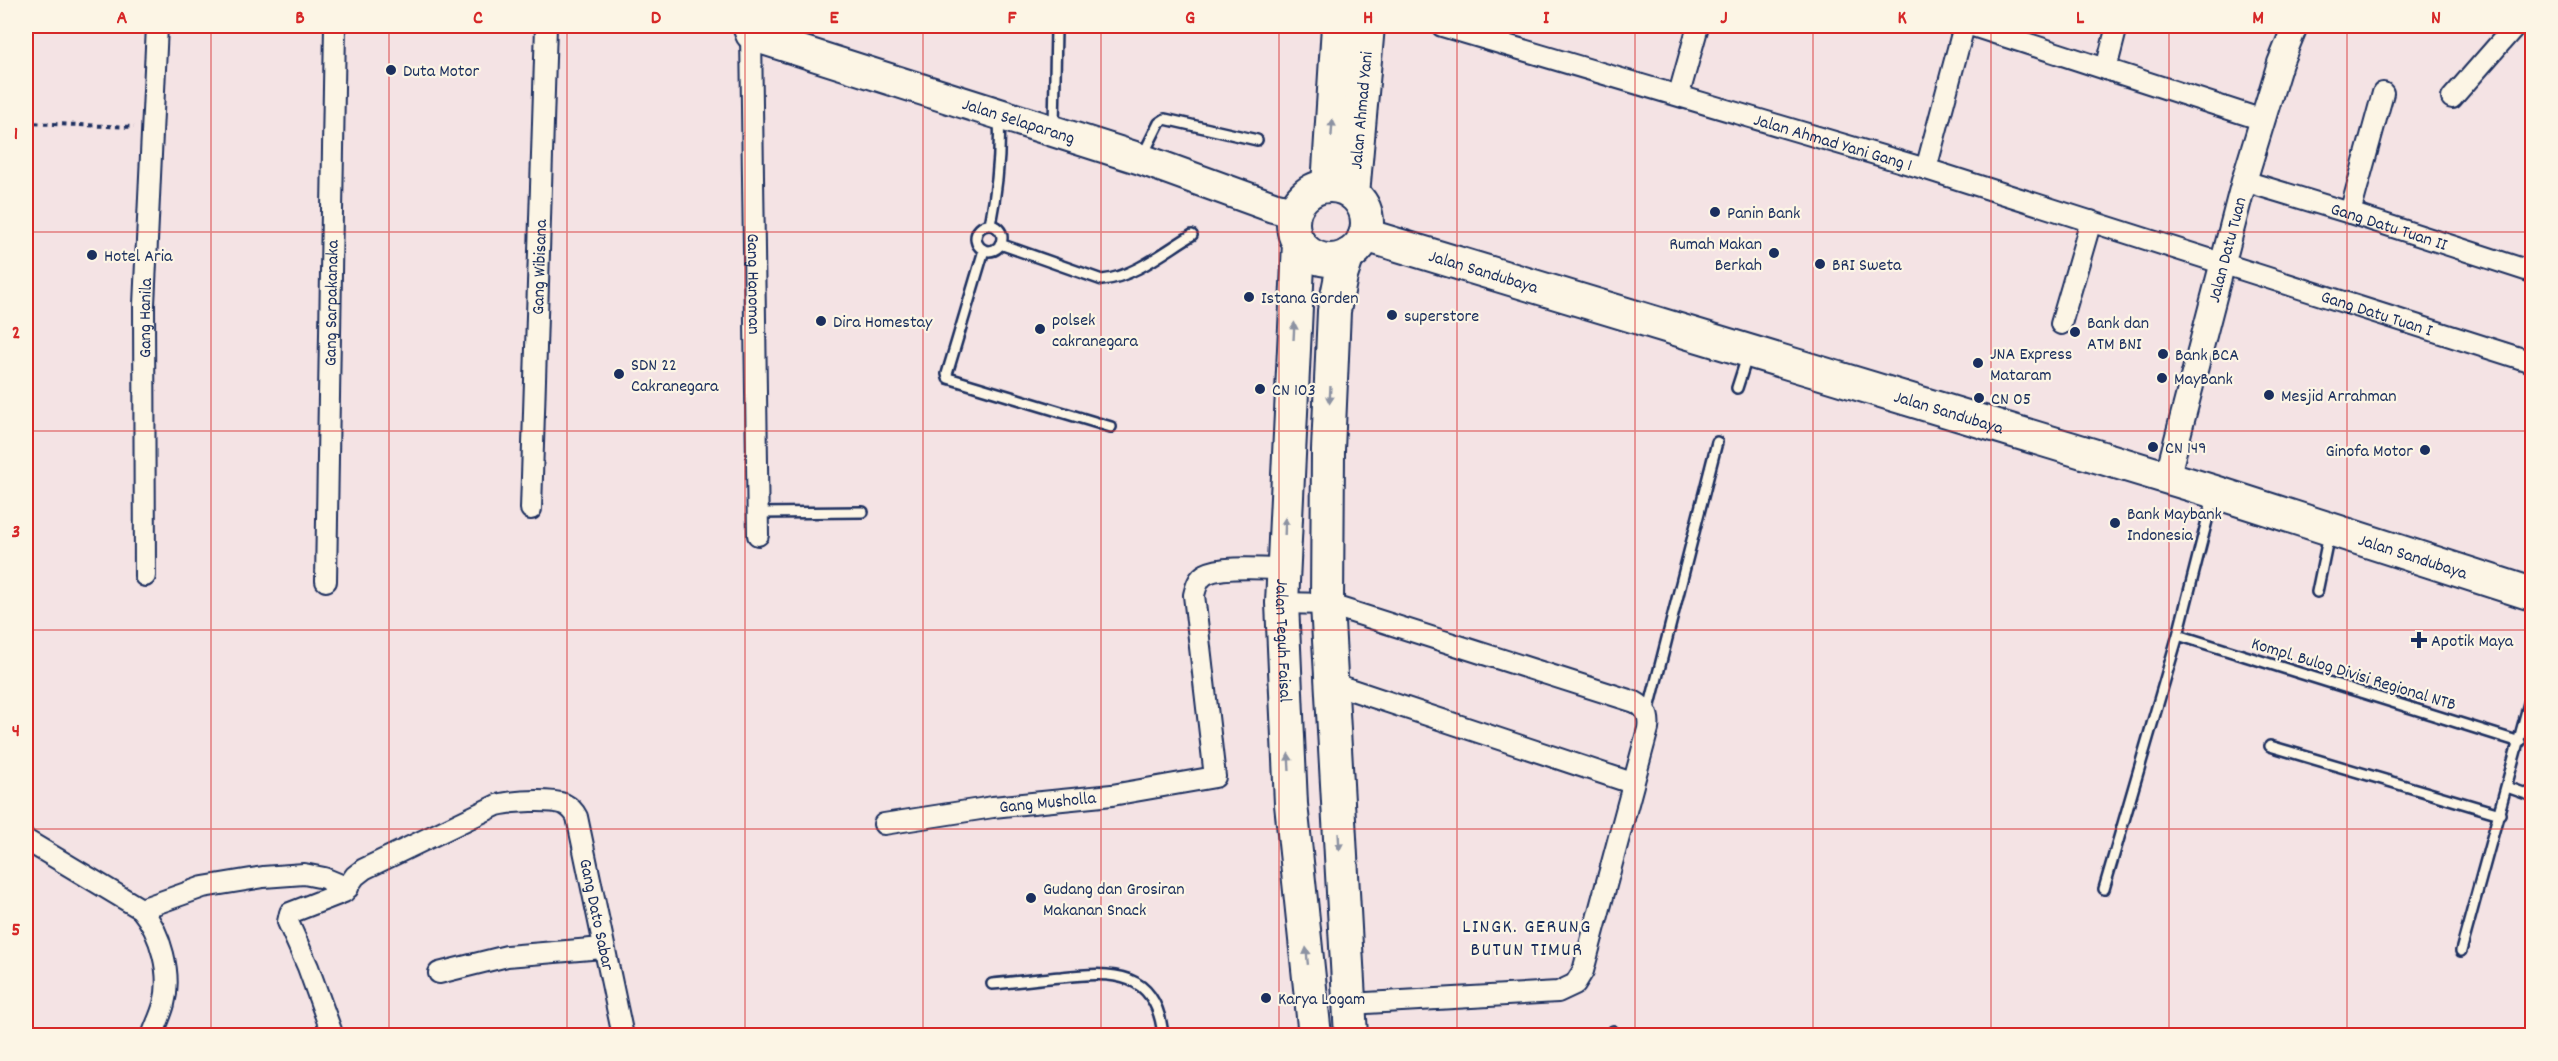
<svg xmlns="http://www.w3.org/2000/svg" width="2558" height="1061" font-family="Dekko,sans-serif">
<rect width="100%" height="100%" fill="#f4e3e4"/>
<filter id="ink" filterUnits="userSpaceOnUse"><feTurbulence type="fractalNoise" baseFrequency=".0167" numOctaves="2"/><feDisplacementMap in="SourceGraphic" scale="12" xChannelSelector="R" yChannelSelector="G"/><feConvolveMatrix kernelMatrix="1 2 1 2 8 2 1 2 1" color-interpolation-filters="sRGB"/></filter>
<g filter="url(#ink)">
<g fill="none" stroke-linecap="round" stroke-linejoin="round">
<defs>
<path id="service" d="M 1054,126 L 1056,29
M 1142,157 L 1159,123 L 1165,119 L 1257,140
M 990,225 C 997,189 1001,155 999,119
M976 238a13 13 0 1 1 26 0a13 13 0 1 1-26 0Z
M 1000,244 L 1102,280 C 1134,277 1165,251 1192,235
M 984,250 L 947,374 L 948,378 L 1111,427
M 1737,388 L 1747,357
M 758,513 L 863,512
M 2317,592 L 2329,534
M 2178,635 L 2520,742
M 1648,713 L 1717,442
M 2270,746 L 2500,814
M 2507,787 L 2532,796
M 2104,889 L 2178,635 L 2213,497
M 2461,951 L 2532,692
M 992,984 C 1015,982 1038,979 1061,977 C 1112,971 1157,970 1163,1036
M 1613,1031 L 1614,1036"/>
<g id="minor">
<path id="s1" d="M 1442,26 L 1926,169 L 2532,362"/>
<path d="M 1973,26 L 2263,120"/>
<path id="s2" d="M 751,34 L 758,535"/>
<path d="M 2106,69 L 2117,26"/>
<path d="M 1679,94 L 1698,26"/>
<path d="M 2452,98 L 2515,26"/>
<path d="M 1926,169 L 1964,26"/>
<path id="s3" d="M 2244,181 L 2350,213 L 2532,272"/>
<path d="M 2350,213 L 2383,93"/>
<path d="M 2061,324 L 2091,221"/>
<path id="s4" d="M 531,509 L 546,26"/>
<path id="s5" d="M 145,576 L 144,305 L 157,26"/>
<path id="s6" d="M 326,581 L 335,26"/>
<path d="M 1282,603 L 1327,604 L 1635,702 C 1646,708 1650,716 1648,729 L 1583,971 L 1575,984 L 1558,992 L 1349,1004"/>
<path d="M 1331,683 L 1632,783"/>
<path id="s7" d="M 884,824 L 993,807 L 1112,795 L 1215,777 L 1194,595 C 1196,587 1198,578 1206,574 C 1222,565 1264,569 1283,569"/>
<path d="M 26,840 L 141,909 C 161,933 172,974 164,1004 C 161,1015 156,1025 152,1036"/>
<path d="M 141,909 L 203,887 L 263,877 L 304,874 L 324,878 L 348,888"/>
<path d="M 439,973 L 507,956 L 603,948"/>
<path id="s8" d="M 333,1036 L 308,967 L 288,922 L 290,913 L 344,892 L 355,876 L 364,869 L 497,805 C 512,801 549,799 564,804 C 570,807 574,811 577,817 L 623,1036"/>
</g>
<g id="tertiary">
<path id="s9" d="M 2167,478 L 2244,181 L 2280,63 L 2295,26"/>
</g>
<g id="primary">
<path id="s10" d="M 748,26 L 751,34 L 760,38 L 1141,159 L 1273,207 L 1294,212"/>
</g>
<g id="trunk">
<path d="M 1328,186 L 1338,26"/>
<circle cx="1330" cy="223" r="37"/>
<path id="s11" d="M 1353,194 L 1368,26"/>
<path id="s12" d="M 1365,235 L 2215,492 L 2532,594"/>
<path id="s13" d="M 1299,243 L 1282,603 L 1291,804 L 1315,1036"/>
<path d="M 1348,255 L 1341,276 L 1334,311 L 1328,450 L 1327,604 L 1351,1036"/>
</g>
</defs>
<use href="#service" stroke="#1b2f5e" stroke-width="14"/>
<use href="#minor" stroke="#1b2f5e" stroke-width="24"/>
<use href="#tertiary" stroke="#1b2f5e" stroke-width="28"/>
<use href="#primary" stroke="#1b2f5e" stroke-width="34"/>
<use href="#trunk" stroke="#1b2f5e" stroke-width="36"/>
<path stroke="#1b2f5e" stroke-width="4" stroke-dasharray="4.5 4.5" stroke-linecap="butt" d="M 26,123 L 134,127"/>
<use href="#service" stroke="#fcf5e5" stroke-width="9"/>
<use href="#minor" stroke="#fcf5e5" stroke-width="20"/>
<use href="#tertiary" stroke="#fcf5e5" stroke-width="24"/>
<use href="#primary" stroke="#fcf5e5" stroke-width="30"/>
<use href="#trunk" stroke="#fcf5e5" stroke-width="32"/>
</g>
<defs><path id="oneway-solid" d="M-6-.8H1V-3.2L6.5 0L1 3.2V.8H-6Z" transform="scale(1.5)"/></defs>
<g fill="#8c92a2">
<use href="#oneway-solid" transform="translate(1332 128) rotate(-86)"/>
<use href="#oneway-solid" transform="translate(1294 331) rotate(-87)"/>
<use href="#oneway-solid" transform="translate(1330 395) rotate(93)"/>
<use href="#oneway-solid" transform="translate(1285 526) rotate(-88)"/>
<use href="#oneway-solid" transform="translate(1289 762) rotate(-93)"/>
<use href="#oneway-solid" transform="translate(1339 842) rotate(87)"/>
<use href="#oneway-solid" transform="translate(1307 956) rotate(-96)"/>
</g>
</g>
<path fill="none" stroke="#d62828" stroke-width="1.5" stroke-opacity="0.55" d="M 211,26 L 211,1036M 389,26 L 389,1036M 567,26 L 567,1036M 745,26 L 745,1036M 923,26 L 923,1036M 1101,26 L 1101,1036M 1279,26 L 1279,1036M 1457,26 L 1457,1036M 1635,26 L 1635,1036M 1813,26 L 1813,1036M 1991,26 L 1991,1036M 2169,26 L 2169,1036M 2347,26 L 2347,1036M 26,232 L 2532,232M 26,431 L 2532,431M 26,630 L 2532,630M 26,829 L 2532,829"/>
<g fill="#1b2f5e" stroke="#fcf5e5" stroke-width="2">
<circle cx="391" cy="70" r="6"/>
<circle cx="1715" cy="212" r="6"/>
<circle cx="1774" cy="253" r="6"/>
<circle cx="92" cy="255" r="6"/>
<circle cx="1820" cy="264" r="6"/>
<circle cx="1249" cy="297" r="6"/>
<circle cx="1392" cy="315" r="6"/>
<circle cx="821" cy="321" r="6"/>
<circle cx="1040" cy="329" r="6"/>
<circle cx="2075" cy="332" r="6"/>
<circle cx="2163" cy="354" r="6"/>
<circle cx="1978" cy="363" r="6"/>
<circle cx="619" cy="374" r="6"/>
<circle cx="2162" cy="378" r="6"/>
<circle cx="1260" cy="389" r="6"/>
<circle cx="2269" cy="395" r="6"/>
<circle cx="1979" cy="398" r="6"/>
<circle cx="2153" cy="447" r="6"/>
<circle cx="2425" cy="450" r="6"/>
<circle cx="2115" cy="523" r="6"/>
<path d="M2416 631h6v6h6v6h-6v6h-6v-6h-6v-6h6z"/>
<circle cx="1031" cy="898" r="6"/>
<circle cx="1266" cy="998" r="6"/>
</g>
<g text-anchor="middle" stroke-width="4.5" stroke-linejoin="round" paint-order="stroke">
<g font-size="18" fill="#1b2f5e" stroke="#fcf5e5" text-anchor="start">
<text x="403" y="76">Duta Motor</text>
<text x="1727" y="218">Panin Bank</text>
<text x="1762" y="249" text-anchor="end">Rumah Makan<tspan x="1762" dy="21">Berkah</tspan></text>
<text x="104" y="261">Hotel Aria</text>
<text x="1832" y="270">BRI Sweta</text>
<text x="1261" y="303">Istana Gorden</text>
<text x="1404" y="321">superstore</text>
<text x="1052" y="325">polsek<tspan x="1052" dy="21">cakranegara</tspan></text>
<text x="833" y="327">Dira Homestay</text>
<text x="2087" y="328">Bank dan<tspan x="2087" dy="21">ATM BNI</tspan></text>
<text x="1990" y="359">JNA Express<tspan x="1990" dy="21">Mataram</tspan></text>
<text x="2175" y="360">Bank BCA</text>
<text x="631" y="370">SDN 22<tspan x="631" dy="21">Cakranegara</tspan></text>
<text x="2174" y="384">MayBank</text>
<text x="1272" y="395">CN 103</text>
<text x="2281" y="401">Mesjid Arrahman</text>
<text x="1991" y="404">CN 05</text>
<text x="2165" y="453">CN 149</text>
<text x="2413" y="456" text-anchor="end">Ginofa Motor</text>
<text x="2127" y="519">Bank Maybank<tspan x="2127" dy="21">Indonesia</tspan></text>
<text x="2431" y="646">Apotik Maya</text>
<text x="1043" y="894">Gudang dan Grosiran<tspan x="1043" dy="21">Makanan Snack</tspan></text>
<text x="1278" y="1004">Karya Logam</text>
</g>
<g font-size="18" fill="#1b2f5e" stroke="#fcf5e5">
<text dy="6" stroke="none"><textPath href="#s11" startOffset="84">Jalan Ahmad Yani</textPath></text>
<text dy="6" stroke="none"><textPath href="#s10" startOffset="290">Jalan Selaparang</textPath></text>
<text dy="6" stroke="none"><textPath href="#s1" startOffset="408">Jalan Ahmad Yani Gang 1</textPath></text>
<text dy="6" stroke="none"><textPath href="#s3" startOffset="152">Gang Datu Tuan II</textPath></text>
<text dy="6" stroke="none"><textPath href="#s9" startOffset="236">Jalan Datu Tuan</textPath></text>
<text dy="6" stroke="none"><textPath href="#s4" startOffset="242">Gang Wibisana</textPath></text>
<text dy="6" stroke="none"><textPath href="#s12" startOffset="124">Jalan Sandubaya</textPath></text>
<text dy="6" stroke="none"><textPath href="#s2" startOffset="250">Gang Hanoman</textPath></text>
<text dy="6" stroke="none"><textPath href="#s6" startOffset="278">Gang Sarpakanaka</textPath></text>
<text dy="6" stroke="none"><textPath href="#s1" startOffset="978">Gang Datu Tuan I</textPath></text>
<text dy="6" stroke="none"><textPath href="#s5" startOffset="258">Gang Hanila</textPath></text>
<text dy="6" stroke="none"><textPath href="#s12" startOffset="610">Jalan Sandubaya</textPath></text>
<text dy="6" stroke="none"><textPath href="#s12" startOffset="1096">Jalan Sandubaya</textPath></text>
<text dy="6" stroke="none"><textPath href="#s13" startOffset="398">Jalan Teguh Faisal</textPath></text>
<text transform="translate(2354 673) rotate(17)" y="6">Kompl. Bulog Divisi Regional NTB</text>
<text dy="6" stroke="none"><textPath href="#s7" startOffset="165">Gang Musholla</textPath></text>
<text dy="6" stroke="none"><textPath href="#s8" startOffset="554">Gang Dato Sabar</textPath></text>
</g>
<g font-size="20" letter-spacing="1.5" fill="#1b2f5e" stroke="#fcf5e5">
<text x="1527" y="932">LINGK. GERUNG<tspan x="1527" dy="23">BUTUN TIMUR</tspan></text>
</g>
</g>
<rect width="2558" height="1061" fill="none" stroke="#fcf5e5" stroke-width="66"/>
<rect x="33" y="33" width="2492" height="995" fill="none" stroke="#d62828" stroke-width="2"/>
<g font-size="20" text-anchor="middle" font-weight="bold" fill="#d62828">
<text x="122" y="23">A</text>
<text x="300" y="23">B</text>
<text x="478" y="23">C</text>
<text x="656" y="23">D</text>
<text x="834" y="23">E</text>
<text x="1012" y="23">F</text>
<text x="1190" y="23">G</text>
<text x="1368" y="23">H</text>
<text x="1546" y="23">I</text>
<text x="1724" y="23">J</text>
<text x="1902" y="23">K</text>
<text x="2080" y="23">L</text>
<text x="2258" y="23">M</text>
<text x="2436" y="23">N</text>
<text x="16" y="139">1</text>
<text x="16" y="338">2</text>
<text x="16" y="537">3</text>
<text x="16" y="736">4</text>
<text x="16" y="935">5</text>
</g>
</svg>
